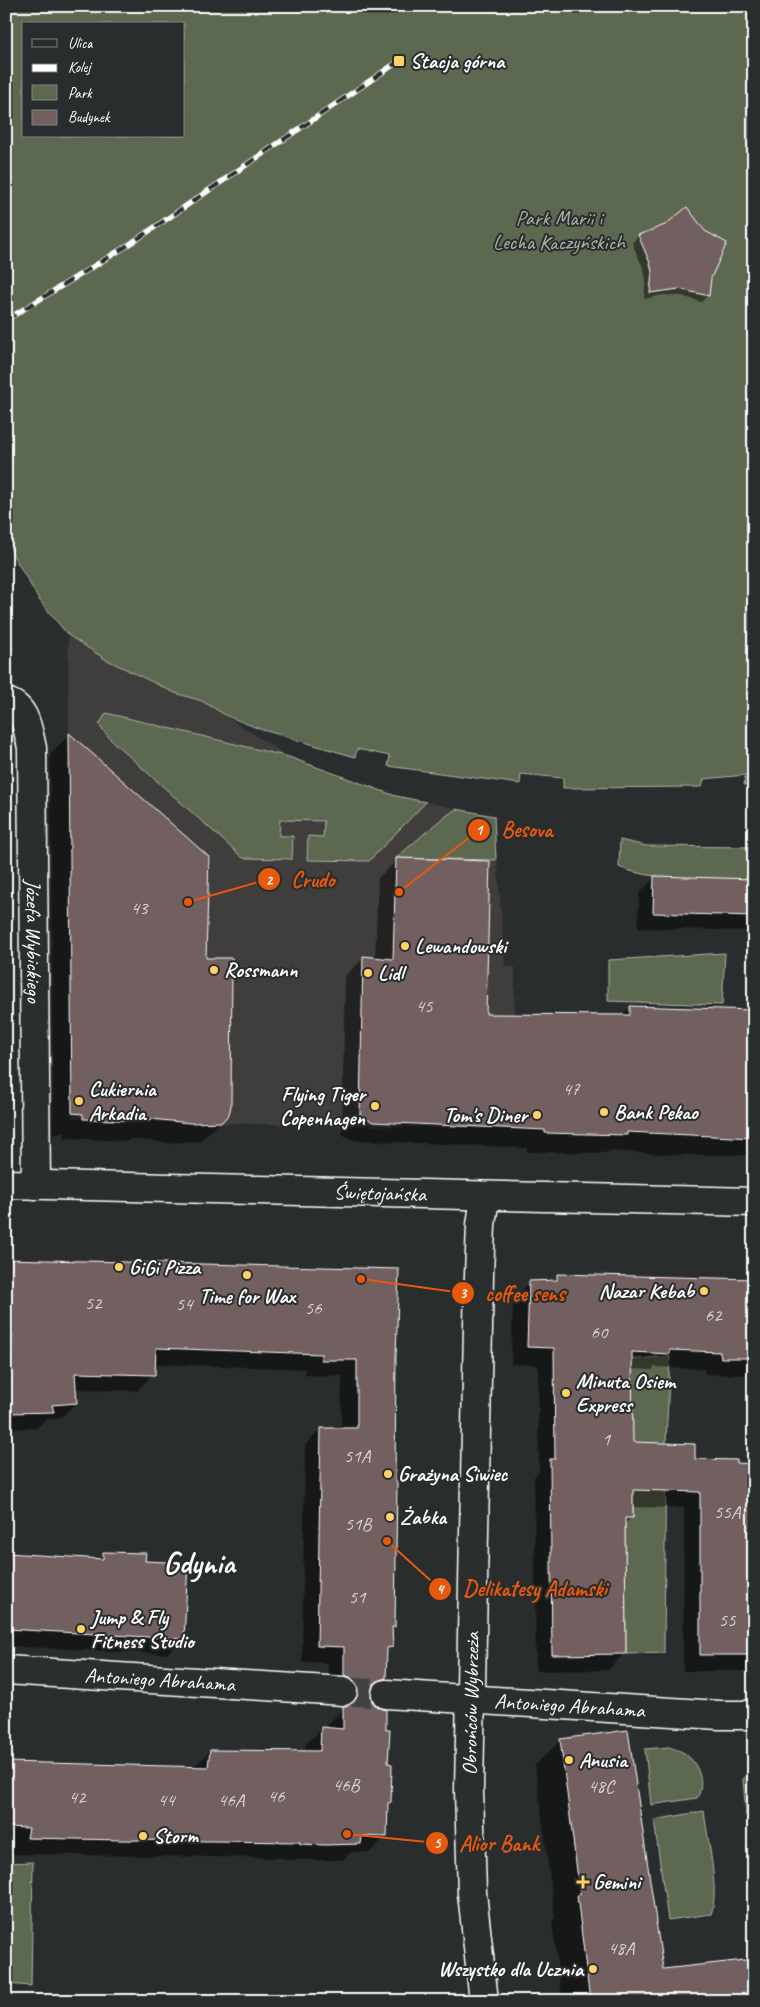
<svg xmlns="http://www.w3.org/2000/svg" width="760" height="2007" font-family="Caveat,sans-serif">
<rect width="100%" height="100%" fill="#2a2d2e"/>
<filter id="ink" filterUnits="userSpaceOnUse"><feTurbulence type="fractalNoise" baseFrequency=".02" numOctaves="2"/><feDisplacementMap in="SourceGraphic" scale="10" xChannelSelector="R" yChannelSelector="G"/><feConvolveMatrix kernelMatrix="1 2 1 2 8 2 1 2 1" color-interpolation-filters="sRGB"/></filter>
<g filter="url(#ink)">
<path fill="#403c3c" d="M 68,583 L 199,699 L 289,757 L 396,796 L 494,816 L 505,966 L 515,967 L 513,1129 L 106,1121 L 71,1118 Z"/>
<path fill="#5c684f" stroke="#aeb4a7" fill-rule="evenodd" d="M 6,6 L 754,6 L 754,784 L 744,785 L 745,775 L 704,779 L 702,787 L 563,788 L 563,778 L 521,774 L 520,784 L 388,766 L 390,756 L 357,749 L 355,757 L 260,729 L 227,716 L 202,701 L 175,693 L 105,659 L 68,635 L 40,601 L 13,555 L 6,536 ZM 24,24 L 184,24 L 184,136 L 24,136 Z
M 106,713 L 289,757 L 396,796 L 426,802 L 369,861 L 307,860 L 308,836 L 323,837 L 324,821 L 280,820 L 279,836 L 293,836 L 292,859 L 243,858 L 111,740 L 99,725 Z
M 456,809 L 494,816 L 496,860 L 396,858 L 439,821 Z
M 620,840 L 646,846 L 754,847 L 754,879 C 716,878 653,882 619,867 Z
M 725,953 L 722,1005 L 608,1001 L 608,960 Z
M 670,1356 L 666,1442 L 664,1653 L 626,1654 L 625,1518 L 633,1517 L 632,1377 L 625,1360 Z
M 669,1747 C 674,1749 679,1750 684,1753 C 698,1762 706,1783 697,1798 L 651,1805 L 645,1749 Z
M 754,1764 L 754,1816 L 746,1816 L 743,1779 Z
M 704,1811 C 707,1837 720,1891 711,1914 L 668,1920 L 654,1820 Z
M 33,1862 L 31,1986 L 6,1984 L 6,1863 Z"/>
<path fill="#0007" d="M 666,226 L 704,232 L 709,278 L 708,295 L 701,302 L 682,296 L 663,295 L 644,299 L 646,279 L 644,270 L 632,243 L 638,236 Z
M 69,735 L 205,960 L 221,1121 L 200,1141 L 169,1143 L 130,1139 L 128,1141 L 64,1138 L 64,1133 L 53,1133 L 50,754 Z
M 397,860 L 484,1015 L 621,1016 L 630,1007 L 754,1011 L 754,1155 L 678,1155 L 609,1151 L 607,1153 L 527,1152 L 527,1148 L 354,1140 L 342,1134 L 345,976 L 364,958 L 375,959 L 378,878 Z
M 655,877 L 754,880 L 754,931 L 638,928 L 639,893 Z
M 6,1261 L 395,1356 L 394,1626 L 391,1629 L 391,1646 L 385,1652 L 385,1678 L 369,1694 L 387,1764 L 390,1802 L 387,1805 L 386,1836 L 370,1852 L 351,1852 L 343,1860 L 284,1860 L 284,1858 L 6,1854 L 6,1764 L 193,1768 L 210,1751 L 305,1752 L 305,1745 L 321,1729 L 328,1729 L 328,1724 L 343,1709 L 341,1700 L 328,1691 L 328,1663 L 302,1662 L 305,1445 L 321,1429 L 341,1429 L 342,1376 L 305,1375 L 305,1369 L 154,1364 L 153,1374 L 137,1391 L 75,1389 L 76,1403 L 59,1419 L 45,1420 L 36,1428 L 6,1429 Z
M 558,1275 L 754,1281 L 754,1403 L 746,1403 L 746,1375 L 705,1374 L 704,1369 L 655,1367 L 652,1370 L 631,1369 L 631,1443 L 694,1460 L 754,1465 L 754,1671 L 683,1671 L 684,1508 L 632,1507 L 632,1517 L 624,1525 L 625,1653 L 608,1670 L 536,1671 L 534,1477 L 539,1472 L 538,1365 L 511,1364 L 513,1299 L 530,1282 L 552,1281 Z
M 6,1476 L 12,1477 L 9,1542 L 13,1542 L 11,1555 L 97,1560 L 103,1553 L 144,1562 L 183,1638 L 167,1654 L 6,1646 Z
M 561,1740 L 662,1971 L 754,2001 L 562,2001 L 552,1921 L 555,1918 L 535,1765 Z"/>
<path fill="#725f5e" stroke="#fff" d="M 687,207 L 705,231 L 727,243 L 711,278 L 709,296 L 679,289 L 650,293 L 652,272 L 650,263 L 638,235 L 665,225 Z
M 69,733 L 209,857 L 206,958 L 232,958 L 231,1106 L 229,1114 L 222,1122 L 190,1123 L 151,1119 L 149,1121 L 83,1119 L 83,1114 L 72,1113 Z
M 396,858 L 490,861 L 486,1014 L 630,1015 L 630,1006 L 754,1010 L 754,1138 L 627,1132 L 627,1135 L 545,1133 L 545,1130 L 373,1122 L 360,1115 L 363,956 L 393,959 Z
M 654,876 L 754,879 L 754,916 L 653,913 Z
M 6,1259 L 399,1269 L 396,1356 L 395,1481 L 397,1482 L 395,1627 L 392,1627 L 393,1647 L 387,1648 L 386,1678 L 379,1680 L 373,1685 L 370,1694 L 372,1701 L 377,1707 L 386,1710 L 386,1730 L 390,1730 L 388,1763 L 392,1764 L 391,1802 L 388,1803 L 387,1837 L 362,1836 L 361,1844 L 325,1845 L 300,1844 L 300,1842 L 122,1840 L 27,1838 L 29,1828 L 6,1827 L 6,1762 L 208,1767 L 210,1750 L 320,1751 L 321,1727 L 343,1729 L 343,1706 L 350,1705 L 356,1700 L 359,1691 L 357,1685 L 352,1678 L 344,1675 L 344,1647 L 317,1646 L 321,1428 L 357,1428 L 357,1360 L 321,1360 L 321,1354 L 156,1348 L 155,1375 L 75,1373 L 77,1403 L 52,1405 L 54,1412 L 9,1413 L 13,1335 L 6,1335 Z
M 557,1274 L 754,1279 L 754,1358 L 721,1358 L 720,1352 L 670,1350 L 670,1354 L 632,1352 L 633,1442 L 695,1444 L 695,1459 L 737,1460 L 737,1463 L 754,1464 L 754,1655 L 700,1655 L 700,1492 L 633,1490 L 633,1518 L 625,1518 L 626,1654 L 552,1655 L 550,1459 L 555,1459 L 554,1348 L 527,1347 L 529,1281 L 557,1280 Z
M 103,1552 L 146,1553 L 145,1561 L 188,1563 L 184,1639 L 6,1629 L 6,1553 L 103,1559 Z
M 628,1730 L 663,1969 L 754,1959 L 754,2001 L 590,2001 L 577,1895 L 580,1894 L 560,1739 Z"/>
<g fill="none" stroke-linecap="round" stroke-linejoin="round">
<path stroke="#3f4243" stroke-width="28" stroke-dasharray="28 14" stroke-linecap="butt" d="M 343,1691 L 386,1694"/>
<defs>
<g id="minor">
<path id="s1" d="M 6,702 C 26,707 28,731 32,748 L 36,1185"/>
<path id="s2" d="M 6,1184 L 754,1202"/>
<path id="s3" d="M 6,1670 L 343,1691"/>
<path id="s4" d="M 386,1694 L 719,1715 L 754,1715"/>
<path id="s5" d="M 484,2001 L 472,1893 L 469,1790 L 479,1275 L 481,1225 L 485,1197"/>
</g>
</defs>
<use href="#minor" stroke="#fff" stroke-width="31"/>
<use href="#minor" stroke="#2a2d2e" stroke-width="28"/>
<defs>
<path id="rail" d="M 6,320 L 130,244 L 399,61"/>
</defs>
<use href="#rail" stroke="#fff" stroke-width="5.5"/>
<use href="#rail" stroke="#2a2d2e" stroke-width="4" stroke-dasharray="11" stroke-linecap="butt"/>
</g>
</g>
<g fill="#ffd166" stroke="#2a2d2e" stroke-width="2">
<rect x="393" y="55" width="12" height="12" rx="2.5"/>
<circle cx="405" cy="946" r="5"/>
<circle cx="214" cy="970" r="5"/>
<circle cx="368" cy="973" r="5"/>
<circle cx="79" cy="1101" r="5"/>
<circle cx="375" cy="1106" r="5"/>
<circle cx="604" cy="1112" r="5"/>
<circle cx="537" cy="1115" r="5"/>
<circle cx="119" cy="1267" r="5"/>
<circle cx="247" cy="1275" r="5"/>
<circle cx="704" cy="1291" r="5"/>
<circle cx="566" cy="1393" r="5"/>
<circle cx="388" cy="1474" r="5"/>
<circle cx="390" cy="1517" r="5"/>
<circle cx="81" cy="1629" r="5"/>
<circle cx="569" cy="1760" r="5"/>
<circle cx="143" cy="1836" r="5"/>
<path d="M580.5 1874.5h5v5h5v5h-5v5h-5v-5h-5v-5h5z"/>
<circle cx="593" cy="1969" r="5"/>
</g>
<g text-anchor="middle" stroke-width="4" stroke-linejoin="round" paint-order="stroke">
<g font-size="19" fill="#dcd7d7">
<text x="139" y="914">43</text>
<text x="424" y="1012">45</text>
<text x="571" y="1095">47</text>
<text x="93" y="1309">52</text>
<text x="184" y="1310">54</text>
<text x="313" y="1314">56</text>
<text x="713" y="1321">62</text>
<text x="599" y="1338">60</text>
<text x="606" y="1445">1</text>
<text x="357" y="1462">51A</text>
<text x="727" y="1518">55A</text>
<text x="358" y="1530">51B</text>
<text x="357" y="1603">51</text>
<text x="727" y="1626">55</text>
<text x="346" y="1791">46B</text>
<text x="601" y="1792">48C</text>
<text x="276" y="1802">46</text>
<text x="77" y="1803">42</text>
<text x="166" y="1806">44</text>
<text x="231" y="1806">46A</text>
<text x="621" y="1954">48A</text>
</g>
<g font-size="21" font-weight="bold" fill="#fff" stroke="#2a2d2e" text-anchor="start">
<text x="410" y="68">Stacja górna</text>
<text x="415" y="953">Lewandowski</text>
<text x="224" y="977">Rossmann</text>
<text x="378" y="980">Lidl</text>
<text x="89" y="1096">Cukiernia<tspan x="89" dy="24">Arkadia</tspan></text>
<text x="365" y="1101" text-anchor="end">Flying Tiger<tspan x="365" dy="24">Copenhagen</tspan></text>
<text x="614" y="1119">Bank Pekao</text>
<text x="527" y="1122" text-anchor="end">Tom's Diner</text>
<text x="129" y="1274">GiGi Pizza</text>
<text x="694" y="1298" text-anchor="end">Nazar Kebab</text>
<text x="247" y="1303" text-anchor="middle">Time for Wax</text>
<text x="576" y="1388">Minuta Osiem<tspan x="576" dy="24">Express</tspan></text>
<text x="398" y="1481">Grażyna Siwiec</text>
<text x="400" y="1524">Żabka</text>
<text x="91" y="1624">Jump &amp; Fly<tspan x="91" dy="24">Fitness Studio</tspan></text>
<text x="579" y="1767">Anusia</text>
<text x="153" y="1843">Storm</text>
<text x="593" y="1889">Gemini</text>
<text x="583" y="1976" text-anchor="end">Wszystko dla Ucznia</text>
</g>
<g font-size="21" fill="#aeb4a7" stroke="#2a2d2e">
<text x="559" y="225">Park Marii i<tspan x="559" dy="24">Lecha Kaczyńskich</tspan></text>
</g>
<g font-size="21" fill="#fff" stroke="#2a2d2e">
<text dy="7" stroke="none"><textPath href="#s1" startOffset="249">Józefa Wybickiego</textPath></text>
<text dy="7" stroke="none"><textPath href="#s2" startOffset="374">Świętojańska</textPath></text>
<text dy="7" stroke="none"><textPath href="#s3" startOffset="154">Antoniego Abrahama</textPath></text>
<text dy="7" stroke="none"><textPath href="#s5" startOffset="298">Obrońców Wybrzeża</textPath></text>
<text dy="7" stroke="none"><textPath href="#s4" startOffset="184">Antoniego Abrahama</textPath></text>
</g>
<g font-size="31" font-weight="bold" fill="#fff" stroke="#2a2d2e">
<text x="199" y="1573">Gdynia</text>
</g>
</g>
<path fill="none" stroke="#e8590c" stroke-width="2" d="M399 892L479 830M188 902L269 879M361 1279L463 1293M387 1541L440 1589M347 1834L437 1843"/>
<g fill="#e8590c" stroke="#2a2d2e" stroke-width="2">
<circle cx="399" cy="892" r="5"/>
<circle cx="188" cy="902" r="5"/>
<circle cx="361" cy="1279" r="5"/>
<circle cx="387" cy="1541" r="5"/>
<circle cx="347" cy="1834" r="5"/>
<circle cx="479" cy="830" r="12"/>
<circle cx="269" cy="879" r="12"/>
<circle cx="463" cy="1293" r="12"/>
<circle cx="440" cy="1589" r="12"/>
<circle cx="437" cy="1843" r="12"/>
</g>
<g font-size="15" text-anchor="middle" font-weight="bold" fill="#fff">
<text x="479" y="835">1</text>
<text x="269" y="885">2</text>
<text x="463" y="1298">3</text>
<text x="440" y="1594">4</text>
<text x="437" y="1848">5</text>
</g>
<g font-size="22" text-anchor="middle" font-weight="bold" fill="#e8590c" stroke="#2a2d2e" stroke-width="4" stroke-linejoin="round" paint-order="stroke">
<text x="527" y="837">Besova</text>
<text x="313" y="887">Crudo</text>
<text x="525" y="1301">coffee sens</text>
<text x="535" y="1596">Delikatesy Adamski</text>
<text x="499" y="1851">Alior Bank</text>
</g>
<rect width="760" height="2007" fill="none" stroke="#2a2d2e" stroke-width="25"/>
<rect x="12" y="12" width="735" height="1982" fill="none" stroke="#fff" stroke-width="2" filter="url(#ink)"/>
<rect x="22" y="22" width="162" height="115" fill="#2a2d2e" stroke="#7f8182"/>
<rect x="32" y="39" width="25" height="8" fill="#2a2d2e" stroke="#7f8182"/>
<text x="68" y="48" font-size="15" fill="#ffffff">Ulica</text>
<rect x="32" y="64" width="25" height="8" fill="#ffffff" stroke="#7f8182"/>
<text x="68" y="72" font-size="15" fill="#ffffff">Kolej</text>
<rect x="32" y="85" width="25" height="15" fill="#5c684f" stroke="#7f8182"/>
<text x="68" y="98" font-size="15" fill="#ffffff">Park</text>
<rect x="32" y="110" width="25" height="15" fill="#725f5e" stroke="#7f8182"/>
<text x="68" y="122" font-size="15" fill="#ffffff">Budynek</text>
</svg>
